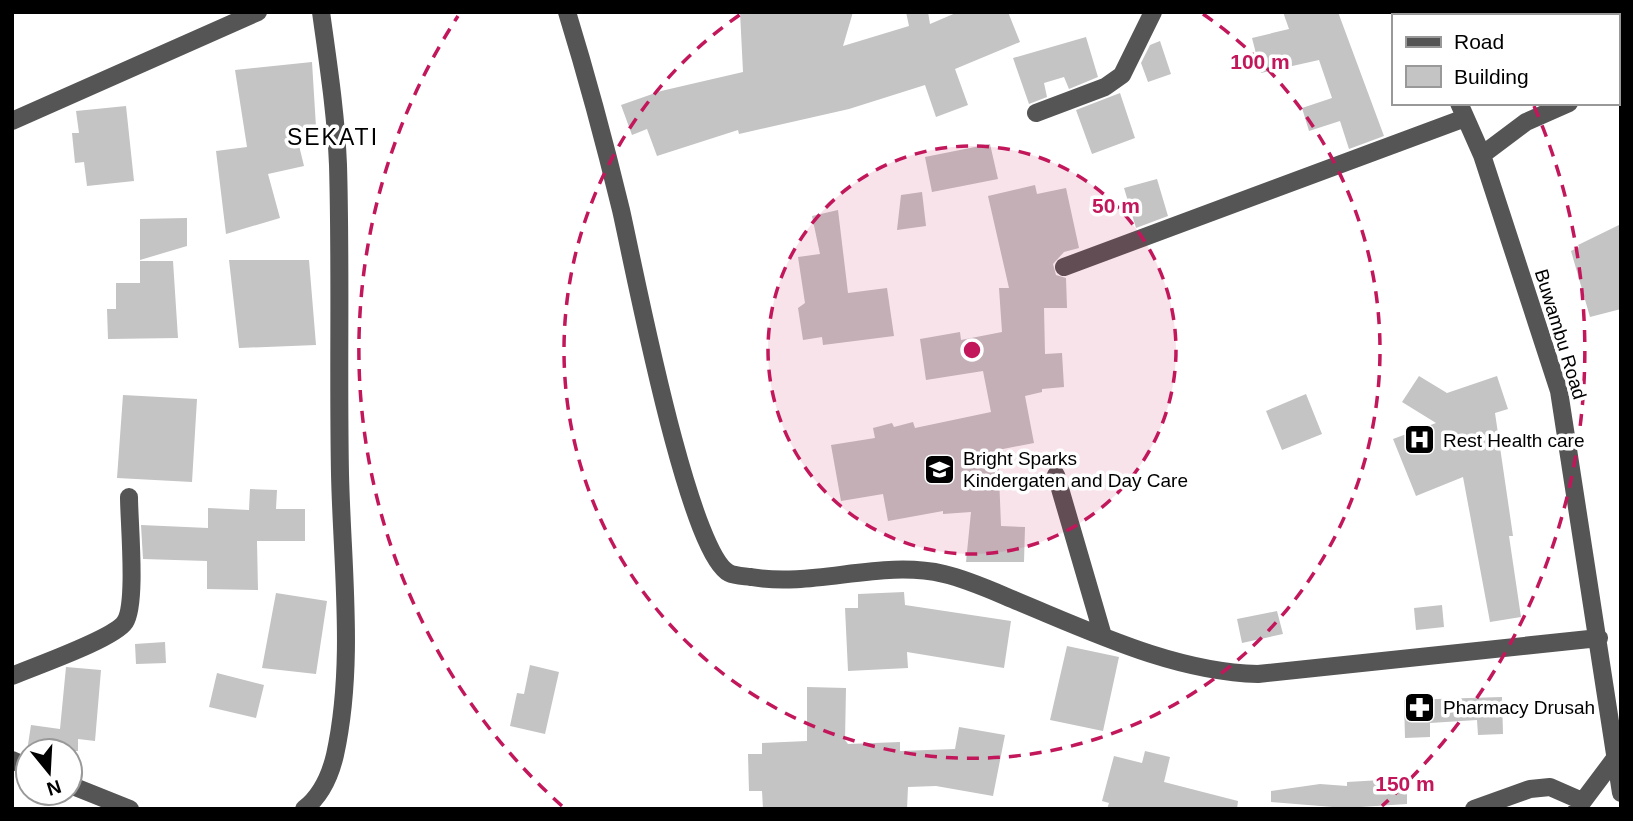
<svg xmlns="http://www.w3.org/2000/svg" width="1633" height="821" font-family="Helvetica,sans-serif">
<rect width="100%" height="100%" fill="#fff"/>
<path fill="#c4c4c4" d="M 740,12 L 853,12 L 843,46 L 909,26 L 906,12 L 928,12 L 930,24 L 958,12 L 1008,12 L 1020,42 L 955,69 L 968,105 L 936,117 L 925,85 L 849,109 L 739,134 L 738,130 L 657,156 L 647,129 L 632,135 L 621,105 L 661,91 L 743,72 Z
M 1283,12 L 1338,12 L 1384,136 L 1349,149 L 1340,121 L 1309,131 L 1302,108 L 1332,98 L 1319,60 L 1261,73 L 1252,38 L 1289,29 Z
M 1086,37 L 1098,77 L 1069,89 L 1064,77 L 1044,83 L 1047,97 L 1029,104 L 1013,58 Z
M 1160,41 L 1171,74 L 1148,82 L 1141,63 L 1150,45 Z
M 312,62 L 316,127 L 295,129 L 304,166 L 268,174 L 280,218 L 226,234 L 216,151 L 247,147 L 235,70 Z
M 1120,93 L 1135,138 L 1092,154 L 1076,110 Z
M 126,106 L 134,181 L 87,186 L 84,162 L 75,163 L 72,133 L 79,133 L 76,111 Z
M 990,144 L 998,179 L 932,192 L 925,157 Z
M 1157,179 L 1168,216 L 1136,228 L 1124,188 Z
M 1035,185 L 1037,194 L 1066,188 L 1079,248 L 1064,252 L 1053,264 L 1056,275 L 1066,278 L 1067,308 L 1044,308 L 1045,354 L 1062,353 L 1064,387 L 1042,389 L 1042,392 L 1025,396 L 1034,443 L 998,450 L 1001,526 L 1025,527 L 1024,562 L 966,562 L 971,512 L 943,514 L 943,511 L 888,521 L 883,494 L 841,501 L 831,445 L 875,438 L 873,428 L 892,423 L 894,427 L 913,422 L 915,428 L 991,412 L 983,371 L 926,380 L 920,339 L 960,332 L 961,340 L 1002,332 L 999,288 L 1009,288 L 988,196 Z
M 922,192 L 926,226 L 897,230 L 901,195 Z
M 838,210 L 848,293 L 887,288 L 894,336 L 823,345 L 822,337 L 803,340 L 798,308 L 805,303 L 798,257 L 820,254 L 812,216 Z
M 187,218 L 187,246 L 140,260 L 140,219 Z
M 1621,224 L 1621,309 L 1590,317 L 1571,251 L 1579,247 L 1578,245 Z
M 229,260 L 309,260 L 316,345 L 239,348 Z
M 140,261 L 173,261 L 178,338 L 108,339 L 107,309 L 116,309 L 116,283 L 140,283 Z
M 1419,376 L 1447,393 L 1497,376 L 1508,409 L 1495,413 L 1513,536 L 1509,536 L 1521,617 L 1490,622 L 1463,477 L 1416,496 L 1393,439 L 1436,423 L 1402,402 Z
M 1306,394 L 1322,434 L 1282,450 L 1266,411 Z
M 123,395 L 197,399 L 192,482 L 117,478 Z
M 250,489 L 277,490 L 276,509 L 305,509 L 305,541 L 257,541 L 258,590 L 207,589 L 207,561 L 143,559 L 141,525 L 208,528 L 208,508 L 249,510 Z
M 904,592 L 905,605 L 1011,621 L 1004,668 L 907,652 L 908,668 L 848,671 L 845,608 L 858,608 L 858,594 Z
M 276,593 L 327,601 L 316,674 L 262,668 Z
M 1442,605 L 1444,627 L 1416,630 L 1414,608 Z
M 1277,611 L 1283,634 L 1242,643 L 1237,619 Z
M 165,642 L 166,663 L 136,664 L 135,644 Z
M 1067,646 L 1119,657 L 1103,731 L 1050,720 Z
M 530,665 L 559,672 L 545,734 L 510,726 L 517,693 L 524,694 Z
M 66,667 L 101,670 L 95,741 L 78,739 L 78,751 L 27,751 L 31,725 L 60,729 Z
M 217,673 L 264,685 L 256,718 L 209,707 Z
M 807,687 L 846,688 L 845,740 L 848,744 L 900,742 L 900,751 L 955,749 L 959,727 L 1005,735 L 993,796 L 936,786 L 908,787 L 907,809 L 763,809 L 762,791 L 749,791 L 748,754 L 762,754 L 762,743 L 807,741 Z
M 1502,697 L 1503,734 L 1478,735 L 1477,720 L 1430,723 L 1430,737 L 1405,738 L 1404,700 Z
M 1145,751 L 1170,757 L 1164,782 L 1238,801 L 1237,809 L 1107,809 L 1109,803 L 1102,801 L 1114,756 L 1142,763 Z
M 1399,779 L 1400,790 L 1407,791 L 1407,804 L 1345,808 L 1271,802 L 1271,791 L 1320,784 L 1347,786 L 1347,782 Z"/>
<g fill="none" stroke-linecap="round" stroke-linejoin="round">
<path stroke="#555" stroke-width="18" d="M 567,12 C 587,77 605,144 621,210 C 634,267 688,552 729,573 C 735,576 744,576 751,577 C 814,588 881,559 944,574 C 970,580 995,592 1019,602 C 1094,633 1176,672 1258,674 L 1599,638
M 1417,12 L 1419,16
M 1459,103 L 1482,155 L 1559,391 L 1621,793
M 1036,113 L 1105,87 L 1122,75 L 1153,12
M 12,121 L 258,12
M 1482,155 L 1526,122 L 1569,103
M 1064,267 L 1465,118
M 1056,475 L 1103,636
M 12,676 C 35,666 114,639 125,622 C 137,604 129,522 129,497
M 12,760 L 28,767
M 70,785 L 130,809
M 304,809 C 321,796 330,776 335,755 C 355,664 342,566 340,474 C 338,371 341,268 338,165 C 336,114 328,63 321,12
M 1474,809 L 1530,789 L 1550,787 L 1582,801
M 1577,809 L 1616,757 L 1621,756"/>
</g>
<circle cx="972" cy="350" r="204" fill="#c2185b" fill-opacity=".12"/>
<g fill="none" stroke="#c2185b" stroke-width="3.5" stroke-dasharray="12 9">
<circle cx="972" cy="350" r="204"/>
<path d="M1203 14A408 408 0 1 1 741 14"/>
<path d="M562 806A613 613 0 0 1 458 16M1534 106A613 613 0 0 1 1382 806"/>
</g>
<defs>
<symbol id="hospital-square" viewBox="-11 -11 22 22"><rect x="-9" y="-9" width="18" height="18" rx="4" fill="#000" stroke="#fff"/><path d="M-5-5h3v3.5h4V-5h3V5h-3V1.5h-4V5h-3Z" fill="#fff"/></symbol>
<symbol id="school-square" viewBox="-11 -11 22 22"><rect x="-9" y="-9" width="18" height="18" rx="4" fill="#000" stroke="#fff"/><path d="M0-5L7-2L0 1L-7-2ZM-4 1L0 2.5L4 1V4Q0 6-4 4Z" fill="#fff"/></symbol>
<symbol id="pharmacy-square" viewBox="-11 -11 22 22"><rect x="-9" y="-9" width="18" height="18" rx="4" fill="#000" stroke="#fff"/><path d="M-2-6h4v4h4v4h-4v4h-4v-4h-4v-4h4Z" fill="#fff"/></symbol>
</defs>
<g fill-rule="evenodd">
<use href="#hospital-square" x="1402" y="422" width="35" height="35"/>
<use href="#school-square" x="922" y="452" width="35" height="35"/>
<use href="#pharmacy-square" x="1402" y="690" width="35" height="35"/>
</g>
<g text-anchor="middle" stroke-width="7" stroke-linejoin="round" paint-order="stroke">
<g font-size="19" fill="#000" stroke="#fff">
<text transform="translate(1561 334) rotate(73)" y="7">Buwambu Road</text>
</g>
<g font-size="19" fill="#000" stroke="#fff" text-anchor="start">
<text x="1443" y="447">Rest Health care</text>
<text x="963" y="465">Bright Sparks<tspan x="963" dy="22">Kindergaten and Day Care</tspan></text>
<text x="1443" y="714">Pharmacy Drusah</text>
</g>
<g font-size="23" letter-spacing="2" fill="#000" stroke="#fff">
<text x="333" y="145">SEKATI</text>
</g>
</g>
<circle cx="972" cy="350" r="10" fill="#c2185b" stroke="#fff" stroke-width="3.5"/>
<g font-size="21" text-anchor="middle" font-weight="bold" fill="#c2185b" stroke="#fff" stroke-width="7" stroke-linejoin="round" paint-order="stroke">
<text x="1260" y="69">100 m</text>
<text x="1116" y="213">50 m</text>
<text x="1405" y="791">150 m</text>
</g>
<rect width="1633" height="821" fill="none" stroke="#000000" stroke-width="28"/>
<rect x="1392" y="14" width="228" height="91" fill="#ffffff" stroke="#999999" stroke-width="2"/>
<rect x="1406" y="37" width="35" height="10" fill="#555555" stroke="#999999" stroke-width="2"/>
<text x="1454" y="49" font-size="21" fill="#000000">Road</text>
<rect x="1406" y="66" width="35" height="21" fill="#c4c4c4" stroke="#999999" stroke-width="2"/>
<text x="1454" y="84" font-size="21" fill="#000000">Building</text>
<g transform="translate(49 772) rotate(162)"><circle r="33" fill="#ffffff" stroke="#999999" stroke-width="2"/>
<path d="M0-5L12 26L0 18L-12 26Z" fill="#000000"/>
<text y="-10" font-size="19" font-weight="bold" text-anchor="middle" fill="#000000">N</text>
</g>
</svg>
